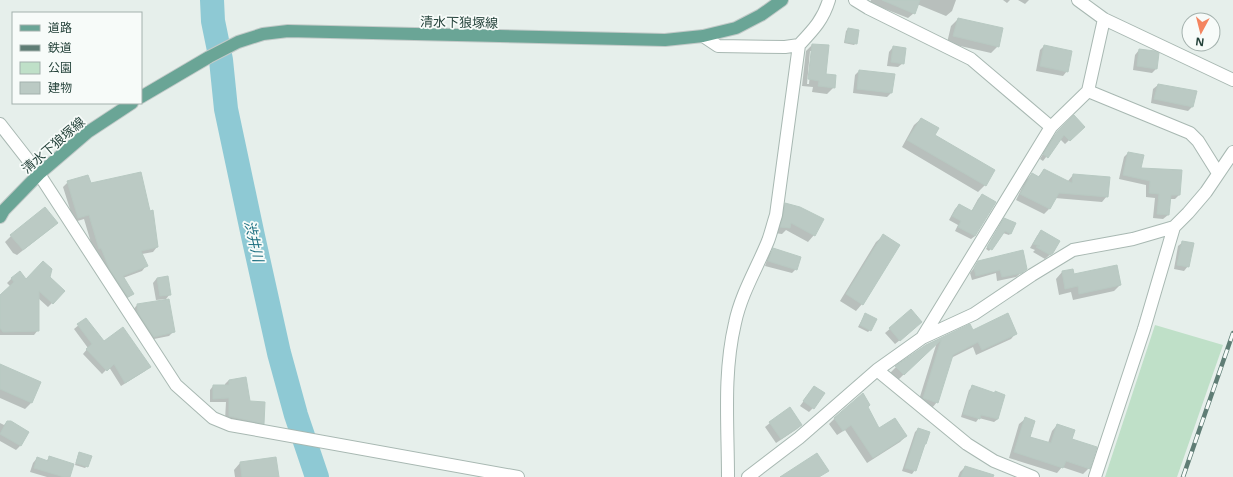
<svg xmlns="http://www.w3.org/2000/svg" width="1233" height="477" font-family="'Open Sans','Noto Sans JP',sans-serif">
<rect width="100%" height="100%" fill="#e6efeb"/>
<path fill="#bfe0c8" d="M 1155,325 L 1223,345 L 1177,477 L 1105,477 Z"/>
<path fill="#0003" fill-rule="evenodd" d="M 871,0 L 956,0 L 952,11 L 946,16 L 917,4 L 914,13 L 908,18 L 870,3 Z
M 1003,0 L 1010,0 L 1007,3 Z
M 1018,0 L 1029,0 L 1025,4 Z
M 958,19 L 998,46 L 991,53 L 947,43 L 951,26 Z
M 848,29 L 856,43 L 854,45 L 844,43 L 846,31 Z
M 812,45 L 825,75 L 834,87 L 827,94 L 812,92 L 813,87 L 802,86 L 806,51 ZM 810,51 L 812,51 L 809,84 L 807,84 Z
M 1044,46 L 1067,71 L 1063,76 L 1036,71 L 1040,50 Z
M 893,47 L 903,63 L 898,67 L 887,66 L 889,52 Z
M 1139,50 L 1156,69 L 1152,73 L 1133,70 L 1135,55 Z
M 859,71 L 892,92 L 887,97 L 853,93 L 855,75 Z
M 1158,85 L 1195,92 L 1192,107 L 1188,111 L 1151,103 L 1153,89 Z
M 1074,117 L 1083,127 L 1065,144 L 1060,139 L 1043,161 L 1040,159 L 1053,137 Z
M 921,119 L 933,135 L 985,185 L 978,192 L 902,147 L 914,125 Z
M 1128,153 L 1140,168 L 1179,195 L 1175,199 L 1170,199 L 1168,215 L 1163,219 L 1153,218 L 1155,198 L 1146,197 L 1146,185 L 1119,179 L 1124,157 Z
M 1044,170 L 1068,182 L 1068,181 L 1073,175 L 1107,196 L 1102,202 L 1055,198 L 1049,209 L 1044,214 L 1016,200 L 1026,180 L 1032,174 L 1038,177 Z
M 68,182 L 90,184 L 149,212 L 157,247 L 153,252 L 142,254 L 146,266 L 142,271 L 123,278 L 133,294 L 123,301 L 106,275 L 97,252 L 94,253 L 84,219 L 74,222 L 63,187 Z
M 982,195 L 975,236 L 971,239 L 955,231 L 958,225 L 949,220 L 955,209 L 959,205 L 971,212 L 978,199 Z
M 785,205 L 814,235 L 808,242 L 786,230 L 782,234 L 774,233 L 779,211 Z
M 1002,221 L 1011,233 L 1009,235 L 1003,233 L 989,251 L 986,249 Z
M 50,229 L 17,255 L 13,253 L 5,242 L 11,236 Z
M 1041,231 L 1052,253 L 1045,259 L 1033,252 L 1035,250 L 1030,248 L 1037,236 Z
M 883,236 L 862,304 L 856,311 L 840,301 L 876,242 Z
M 1183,242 L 1188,266 L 1184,271 L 1174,269 L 1178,246 Z
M 773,250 L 796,269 L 792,273 L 765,266 L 769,254 Z
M 979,262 L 1026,269 L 1016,277 L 997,281 L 996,273 L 972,280 L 970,273 Z
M 1072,270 L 1073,276 L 1120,285 L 1114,291 L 1073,300 L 1071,292 L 1059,295 L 1056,279 L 1062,272 Z
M 49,277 L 64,291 L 48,307 L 38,298 L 38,330 L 34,335 L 0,335 L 0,296 L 11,287 L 7,283 L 12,278 L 26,281 Z
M 157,278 L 170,294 L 166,299 L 156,300 L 153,283 Z
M 137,305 L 173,332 L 169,336 L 149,340 L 133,310 Z
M 911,311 L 916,327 L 895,344 L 885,333 Z
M 864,316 L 870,330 L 868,332 L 858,327 Z
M 86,319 L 104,343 L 149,367 L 145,371 L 121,386 L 109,367 L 102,374 L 83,354 L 88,348 L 74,329 Z
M 970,325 L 972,331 L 1016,333 L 1011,339 L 976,355 L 973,347 L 951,358 L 937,402 L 932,408 L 918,403 L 937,342 L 898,380 L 890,373 L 896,367 L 926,345 Z
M 0,365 L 40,383 L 31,403 L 25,409 L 0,398 Z
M 229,380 L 249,402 L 263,423 L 259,427 L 225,420 L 226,402 L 210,402 L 210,390 L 213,386 L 225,386 L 225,384 Z
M 814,387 L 813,408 L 809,412 L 800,406 Z
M 973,387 L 994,393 L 995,392 L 998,419 L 994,422 L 979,418 L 976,422 L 961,417 L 969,390 Z
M 866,407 L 879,429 L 906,436 L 900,442 L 867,463 L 845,430 L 837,435 L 829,424 L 835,418 Z
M 1025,419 L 1029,437 L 1048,443 L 1052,431 L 1057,425 L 1071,440 L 1089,468 L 1083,474 L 1062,467 L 1057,473 L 1009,458 L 1019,424 Z
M 8,421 L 28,432 L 20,446 L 16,450 L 0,441 L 0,423 L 4,425 Z
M 770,423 L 801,424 L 797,429 L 776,443 L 765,427 Z
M 918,429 L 915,470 L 912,474 L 902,471 L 915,432 Z
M 80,454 L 87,466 L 85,468 L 75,465 L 78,455 Z
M 37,458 L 46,461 L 49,458 L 68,477 L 47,477 L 30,472 L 33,463 Z
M 240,463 L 278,477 L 235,477 L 234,470 Z
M 965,467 L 979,477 L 958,477 L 960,472 Z"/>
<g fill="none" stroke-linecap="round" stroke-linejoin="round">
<path stroke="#8ec9d4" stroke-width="24" d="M 212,0 L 213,21 L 221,60 L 226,109 L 253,236 L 279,353 L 296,415 L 317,477"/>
</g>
<path fill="#bbcac4" stroke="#b8c9c2" d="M 882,0 L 920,0 L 915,14 Z
M 958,18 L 1003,28 L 999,47 L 953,36 Z
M 848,28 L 859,30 L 857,44 L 845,42 Z
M 812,44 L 829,45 L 826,74 L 836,75 L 835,88 L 818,86 L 819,81 L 808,79 Z
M 1044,45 L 1072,51 L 1068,72 L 1040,66 Z
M 893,46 L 906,48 L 904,64 L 891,62 Z
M 1139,49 L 1155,51 L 1159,53 L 1157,69 L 1137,66 Z
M 859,70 L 895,74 L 892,93 L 857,89 Z
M 1158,84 L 1197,91 L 1193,107 L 1154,99 Z
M 1074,115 L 1085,127 L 1070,141 L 1064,135 L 1048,158 L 1043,154 L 1057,132 Z
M 921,118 L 939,128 L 935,135 L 995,170 L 986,186 L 907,140 Z
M 1128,152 L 1144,155 L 1141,168 L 1182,170 L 1180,195 L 1171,195 L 1169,215 L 1157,214 L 1159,194 L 1149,193 L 1150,181 L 1123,175 Z
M 1044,169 L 1072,183 L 1073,174 L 1110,177 L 1108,197 L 1059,193 L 1050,209 L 1020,194 L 1032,173 L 1039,177 Z
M 141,172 L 150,211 L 153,210 L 158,247 L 141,251 L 148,266 L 123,276 L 134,294 L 128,297 L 110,270 L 101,248 L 99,249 L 89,215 L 78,218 L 67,181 L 88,175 L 91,183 Z
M 982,194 L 996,202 L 975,236 L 958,227 L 961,221 L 952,216 L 959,204 L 972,211 Z
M 785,203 L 800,207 L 824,219 L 815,236 L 791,223 L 790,228 L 780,227 L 783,216 Z
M 45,207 L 58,223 L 23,250 L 10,235 Z
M 1004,218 L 1016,223 L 1011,234 L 1005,231 L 992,250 L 987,247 Z
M 1041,230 L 1060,241 L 1053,253 L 1050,255 L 1036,247 L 1040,246 L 1033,244 Z
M 883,234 L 900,245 L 863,305 L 846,294 Z
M 1182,241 L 1194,243 L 1189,267 L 1177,265 Z
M 773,248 L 801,257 L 797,270 L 768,261 Z
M 1023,250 L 1027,269 L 1022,273 L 1002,277 L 1000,270 L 976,276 L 974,268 L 978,261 Z
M 43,261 L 52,269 L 50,277 L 65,291 L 53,304 L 39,291 L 39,331 L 3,332 L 0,328 L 0,295 L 14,282 L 11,278 L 20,271 L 26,279 Z
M 1117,265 L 1121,285 L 1079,294 L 1078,286 L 1065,289 L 1062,271 L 1073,269 L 1074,274 Z
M 168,276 L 171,295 L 160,296 L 157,278 Z
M 169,299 L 175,332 L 154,337 L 138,313 L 137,304 Z
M 911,309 L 922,322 L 900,341 L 889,328 Z
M 865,313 L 877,319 L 871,331 L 860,325 Z
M 1008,313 L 1017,334 L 982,350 L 978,342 L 953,355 L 938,403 L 923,398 L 941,340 L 904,375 L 895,366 L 926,345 L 970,324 L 973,330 Z
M 86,318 L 104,341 L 123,327 L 151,367 L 125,383 L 114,364 L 107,371 L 86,349 L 92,344 L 77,324 Z
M 0,364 L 41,382 L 32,403 L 0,389 Z
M 246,377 L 250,401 L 265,402 L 264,424 L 229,416 L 229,398 L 213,399 L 213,385 L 229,385 L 229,380 Z
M 972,385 L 995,393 L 995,391 L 1005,395 L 998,419 L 981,415 L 980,419 L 963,414 Z
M 814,386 L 825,393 L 814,409 L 803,401 Z
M 863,393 L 870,405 L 868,407 L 879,428 L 895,418 L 907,436 L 873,458 L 851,425 L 843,431 L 834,418 Z
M 790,407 L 802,425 L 781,439 L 769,422 Z
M 1025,417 L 1035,421 L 1030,437 L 1051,443 L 1057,424 L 1075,430 L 1072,439 L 1097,447 L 1090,469 L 1066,461 L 1063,468 L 1014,452 Z
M 7,421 L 11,421 L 29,432 L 21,446 L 0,434 Z
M 918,428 L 930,432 L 926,444 L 925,444 L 916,471 L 905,468 Z
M 79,452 L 92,456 L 88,467 L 76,463 Z
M 817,453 L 829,471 L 819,477 L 780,477 Z
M 49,456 L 74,464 L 70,477 L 64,477 L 34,468 L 37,457 L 48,461 Z
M 276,457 L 279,477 L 242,477 L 240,462 Z
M 965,466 L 994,475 L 993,477 L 961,477 Z"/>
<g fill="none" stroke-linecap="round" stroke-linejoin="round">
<defs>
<path id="minor" d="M 855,0 L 868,8 L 971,59 L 1051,127 L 1088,91 L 1190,133 L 1198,141 L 1218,173
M 1078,0 L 1104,19 L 1233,80
M 703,36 L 718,46 L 785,47 L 799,45 L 776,215 C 773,224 771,233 768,241 C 757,268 741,294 735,323 C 723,374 728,425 728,477
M 799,45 C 813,30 823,20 829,0
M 1088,91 L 1104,19
M 0,124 L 39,174 L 176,385 L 213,418 L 230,425 L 518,477
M 922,338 L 1051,127
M 877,370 L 967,444 L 994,461 L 1033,477
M 748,477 L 799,438 L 877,370 L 922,338 L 974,314 L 1032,275 L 1073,250 L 1133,239 L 1174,227
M 1095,477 L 1144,329 L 1174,227 L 1188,213 L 1206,192 L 1233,152"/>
<path id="major" d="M 141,97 L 209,57 L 238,42 L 263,34 L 288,31 L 665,40 L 703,36 L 736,28 L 761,15 L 782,0
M 0,217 L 4,210 L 39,174 L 88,132 L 132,103"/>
</defs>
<use href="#minor" stroke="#a8b8b2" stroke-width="14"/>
<use href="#major" stroke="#c2cac8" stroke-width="14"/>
<use href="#minor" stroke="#fff" stroke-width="12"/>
<use href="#major" stroke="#6aa596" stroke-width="12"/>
<defs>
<path id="rail" d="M 1183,477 L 1233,333"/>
</defs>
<use href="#rail" stroke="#5f7d75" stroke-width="4.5"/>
<use href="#rail" stroke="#f7fbf9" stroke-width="3" stroke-dasharray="9" stroke-linecap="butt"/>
</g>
<g text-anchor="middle" stroke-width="3.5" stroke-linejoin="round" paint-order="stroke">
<g font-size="13" fill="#24423a" stroke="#f7fbf9">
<text transform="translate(459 22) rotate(1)" y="5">清水下狼塚線</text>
<text transform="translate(53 145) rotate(-41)" y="5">清水下狼塚線</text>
</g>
<g font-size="14" font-style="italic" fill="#1c6f80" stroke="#f7fbf9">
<text transform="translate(254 241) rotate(77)" y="5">渋井川</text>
</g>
</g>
<rect x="12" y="12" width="130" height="92" fill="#f7fbf9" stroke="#a3b1ad"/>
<rect x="20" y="25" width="20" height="6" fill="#6aa596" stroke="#a3b1ad"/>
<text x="48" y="32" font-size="12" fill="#24423a">道路</text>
<rect x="20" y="45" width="20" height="6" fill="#5f7d75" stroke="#a3b1ad"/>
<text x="48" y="52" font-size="12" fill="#24423a">鉄道</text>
<rect x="20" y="62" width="20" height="12" fill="#bfe0c8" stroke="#a3b1ad"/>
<text x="48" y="72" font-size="12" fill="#24423a">公園</text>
<rect x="20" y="82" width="20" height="12" fill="#bbcac4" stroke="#a3b1ad"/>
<text x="48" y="92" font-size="12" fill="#24423a">建物</text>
<g transform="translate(1201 32) rotate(187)"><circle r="19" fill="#f7fbf9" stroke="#a3b1ad"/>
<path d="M0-3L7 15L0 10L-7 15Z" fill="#f4845f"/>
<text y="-6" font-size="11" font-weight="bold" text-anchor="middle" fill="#24423a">N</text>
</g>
</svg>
